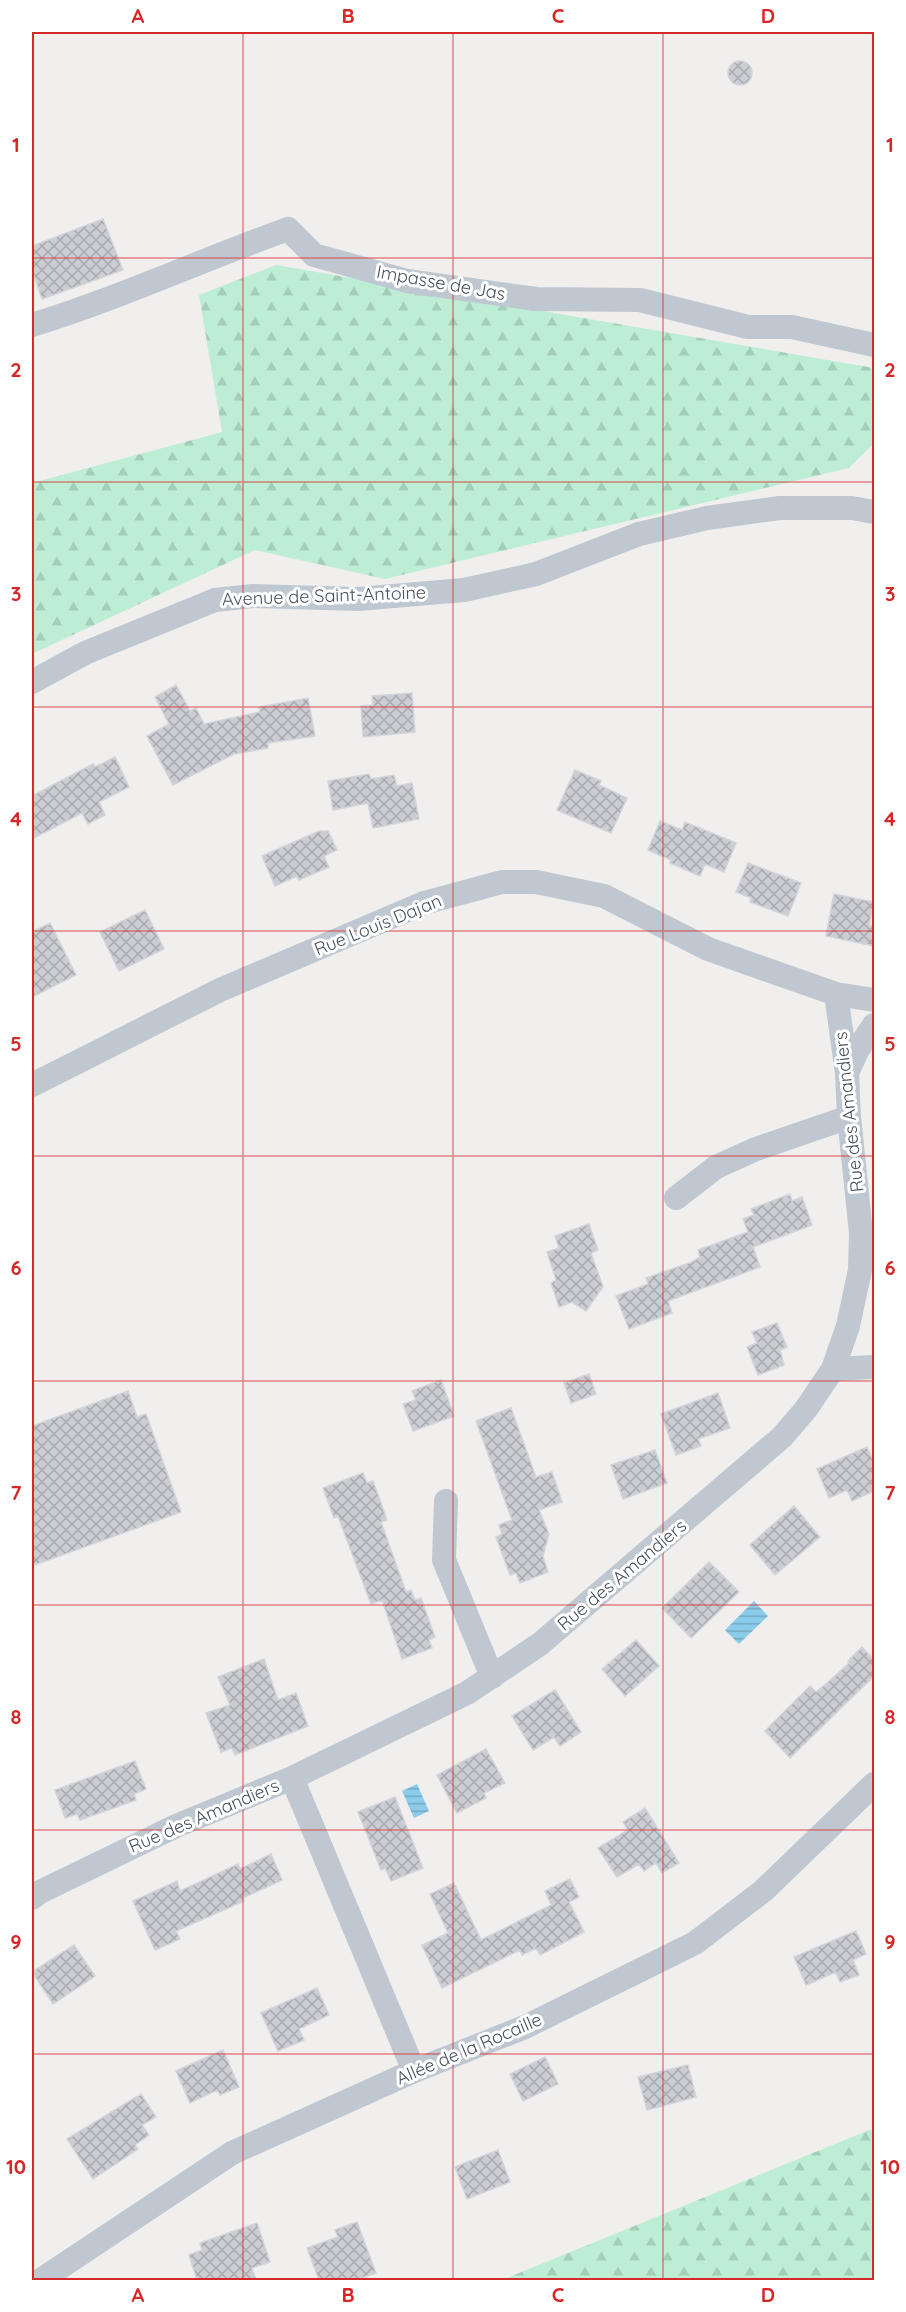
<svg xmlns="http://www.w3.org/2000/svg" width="906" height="2312" font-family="Quicksand,sans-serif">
<defs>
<pattern id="forest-firs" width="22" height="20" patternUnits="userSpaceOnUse" patternTransform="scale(1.5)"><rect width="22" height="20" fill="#bdeed5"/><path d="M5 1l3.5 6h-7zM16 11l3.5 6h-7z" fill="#a4ceb9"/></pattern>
<pattern id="water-rules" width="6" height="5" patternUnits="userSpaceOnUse" patternTransform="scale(1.5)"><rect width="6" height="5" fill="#8bccea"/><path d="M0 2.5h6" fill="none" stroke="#73a8c1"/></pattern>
<pattern id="building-cross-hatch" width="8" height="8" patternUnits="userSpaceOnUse" patternTransform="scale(1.5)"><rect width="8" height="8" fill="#cbcdd3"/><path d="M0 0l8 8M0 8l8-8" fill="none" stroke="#a7a9ae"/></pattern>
</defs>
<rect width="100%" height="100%" fill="#f1eeee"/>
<path fill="url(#forest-firs)" d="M 276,265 L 874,368 L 874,443 L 849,468 L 385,579 L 255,550 L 32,654 L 32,483 L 222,432 L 199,295 Z
M 874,2128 L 874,2280 L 502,2280 Z"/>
<path fill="url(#water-rules)" d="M 754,1601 L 768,1616 L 739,1644 L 725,1630 Z
M 417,1784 L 429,1811 L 414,1818 L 402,1791 Z"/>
<path fill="url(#building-cross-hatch)" stroke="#d2d4da" stroke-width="1.5" d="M728 73a12 12 0 1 1 24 0a12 12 0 1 1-24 0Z
M 103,219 L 123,270 L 42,299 L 32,270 L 32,246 Z
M 176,685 L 190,711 L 196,708 L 204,724 L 260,712 L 259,707 L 308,698 L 315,736 L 268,743 L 268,748 L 234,754 L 173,785 L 147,736 L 169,724 L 155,697 Z
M 412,693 L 415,732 L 363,737 L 361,706 L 373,705 L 372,696 Z
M 115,757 L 129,787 L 99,802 L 105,815 L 88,824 L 82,813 L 32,839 L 32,796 L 93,764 L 95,767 Z
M 575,770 L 601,781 L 599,785 L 627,798 L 611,833 L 557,810 Z
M 369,774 L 371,779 L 394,775 L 397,786 L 412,783 L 419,819 L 373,828 L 368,803 L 333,810 L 328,781 Z
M 660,821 L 682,830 L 685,822 L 736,843 L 724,872 L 705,864 L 700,876 L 670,863 L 671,860 L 648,850 Z
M 319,831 L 328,831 L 337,850 L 324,856 L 329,867 L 299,880 L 297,876 L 275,886 L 262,856 Z
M 748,863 L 801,883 L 788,916 L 750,902 L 751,898 L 736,892 Z
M 834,894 L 874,902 L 869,925 L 874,926 L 874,946 L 826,936 Z
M 145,910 L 164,949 L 119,971 L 100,932 Z
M 50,923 L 76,975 L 32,997 L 32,932 Z
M 790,1194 L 792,1201 L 802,1197 L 812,1225 L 753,1247 L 760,1267 L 668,1301 L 672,1313 L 629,1329 L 616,1296 L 648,1284 L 646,1278 L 692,1262 L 700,1257 L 698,1250 L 748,1232 L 743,1219 L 754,1215 L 751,1209 Z
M 589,1224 L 598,1250 L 591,1253 L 603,1287 L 586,1311 L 572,1302 L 559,1307 L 551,1283 L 556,1280 L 547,1252 L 559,1248 L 555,1236 Z
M 777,1323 L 787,1347 L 780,1350 L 784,1365 L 758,1375 L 747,1347 L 757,1343 L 752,1332 Z
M 589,1374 L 596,1394 L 571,1403 L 564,1383 Z
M 441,1380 L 454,1416 L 413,1431 L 403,1404 L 416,1400 L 412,1391 Z
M 128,1391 L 137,1417 L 146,1414 L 181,1512 L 32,1566 L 32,1426 Z
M 718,1393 L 730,1428 L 698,1439 L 701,1446 L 676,1455 L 661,1414 Z
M 511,1408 L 536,1477 L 552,1472 L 562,1502 L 539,1510 L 549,1534 L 543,1556 L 548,1572 L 520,1583 L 516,1573 L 510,1575 L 496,1537 L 502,1534 L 499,1525 L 512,1520 L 476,1421 Z
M 867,1447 L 874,1462 L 874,1491 L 852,1501 L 847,1490 L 829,1498 L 817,1469 Z
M 655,1450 L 667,1483 L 623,1499 L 611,1465 Z
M 363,1473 L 367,1483 L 373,1481 L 380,1500 L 387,1520 L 381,1522 L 406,1592 L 411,1590 L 415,1600 L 421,1598 L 435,1637 L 429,1640 L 432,1648 L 402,1659 L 382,1600 L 371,1604 L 338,1516 L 334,1518 L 323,1488 Z
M 794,1506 L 820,1537 L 775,1575 L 750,1545 Z
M 709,1562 L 739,1592 L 691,1638 L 662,1608 Z
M 636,1640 L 659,1666 L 625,1696 L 602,1669 Z
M 862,1647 L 874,1660 L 874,1676 L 790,1758 L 765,1731 L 810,1686 L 816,1692 L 827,1683 L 849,1663 L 848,1661 Z
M 264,1659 L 278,1700 L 296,1693 L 308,1726 L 235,1755 L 232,1748 L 221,1752 L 206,1713 L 230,1705 L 218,1677 Z
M 555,1690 L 581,1732 L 560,1746 L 554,1737 L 533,1750 L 512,1716 Z
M 486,1749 L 505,1783 L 484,1793 L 486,1798 L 457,1813 L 437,1775 Z
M 135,1761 L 146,1789 L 134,1794 L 136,1800 L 80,1820 L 77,1814 L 65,1818 L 55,1790 Z
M 395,1797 L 423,1868 L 391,1881 L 385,1868 L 381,1870 L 358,1812 Z
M 645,1808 L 679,1863 L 662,1873 L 656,1863 L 644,1871 L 639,1864 L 617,1877 L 598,1848 L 628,1830 L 623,1822 Z
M 271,1854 L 282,1880 L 243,1898 L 244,1901 L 176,1931 L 180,1939 L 155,1950 L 133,1901 L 177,1881 L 180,1891 L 238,1864 L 240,1869 Z
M 570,1879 L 579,1897 L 569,1902 L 584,1932 L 540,1955 L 536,1948 L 522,1955 L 520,1950 L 442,1988 L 422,1945 L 448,1933 L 430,1894 L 454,1883 L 481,1940 L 551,1905 L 545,1891 Z
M 856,1931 L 866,1954 L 853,1960 L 859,1975 L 840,1982 L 836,1972 L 806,1985 L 794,1957 Z
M 74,1945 L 95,1976 L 53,2004 L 32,1972 Z
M 317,1988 L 329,2015 L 299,2029 L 304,2040 L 278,2051 L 261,2013 Z
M 223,2050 L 239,2087 L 220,2095 L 217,2090 L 190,2103 L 176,2071 Z
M 545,2057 L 558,2084 L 523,2101 L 510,2074 Z
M 688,2065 L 696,2097 L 647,2110 L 638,2077 Z
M 141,2094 L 156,2117 L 142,2125 L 149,2135 L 135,2145 L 138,2149 L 93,2179 L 67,2139 Z
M 498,2150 L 510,2182 L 467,2199 L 455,2167 Z
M 357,2222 L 376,2273 L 356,2280 L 319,2280 L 307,2248 L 338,2237 L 335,2230 Z
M 257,2223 L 270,2262 L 252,2268 L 256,2280 L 197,2280 L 189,2255 L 202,2250 L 200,2243 Z"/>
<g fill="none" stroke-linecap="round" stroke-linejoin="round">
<path stroke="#bfc7d0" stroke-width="24" d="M 32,325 C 119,298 202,260 288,229 L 314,255 L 407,281 L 536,299 L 640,300 L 748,327 L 792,327 L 874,345
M 32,682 L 85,653 L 215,600 L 253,596 L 358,599 L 464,590 L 536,574 L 639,534 L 707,518 L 780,508 L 852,508 L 874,512
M 847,1073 L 858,1049 L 874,1025
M 32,1085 L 220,990 L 424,903 L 502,882 L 536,882 L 604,896 L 708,949 L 836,994 L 874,1000
M 676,1198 L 716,1167 L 756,1149 L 849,1117
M 833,1369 L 874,1367
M 446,1501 L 444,1560 L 492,1677
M 292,1778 L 414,2071
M 32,1898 L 40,1892 L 176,1826 L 292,1778 L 467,1693 L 540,1644 L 782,1437 L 806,1409 L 833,1369 L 848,1326 L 860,1270 L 861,1233 L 849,1117 L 847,1073 L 836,994
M 41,2280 L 232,2153 L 414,2071 L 525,2027 L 695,1943 L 763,1891 L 874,1784"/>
</g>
<path fill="none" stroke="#d62828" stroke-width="1.5" stroke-opacity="0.55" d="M 243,32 L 243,2280M 453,32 L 453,2280M 663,32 L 663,2280M 32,258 L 874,258M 32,482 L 874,482M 32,707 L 874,707M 32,931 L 874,931M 32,1156 L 874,1156M 32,1381 L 874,1381M 32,1605 L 874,1605M 32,1830 L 874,1830M 32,2054 L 874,2054"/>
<g text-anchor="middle" stroke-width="6" stroke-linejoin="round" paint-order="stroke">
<g font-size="18" fill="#474f5b" stroke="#fff">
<text transform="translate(441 283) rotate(10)" y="6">Impasse de Jas</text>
<text transform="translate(324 596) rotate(-2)" y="6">Avenue de Saint-Antoine</text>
<text transform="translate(378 925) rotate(-22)" y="6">Rue Louis Dajan</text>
<text transform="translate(849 1112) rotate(-96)" y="6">Rue des Amandiers</text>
<text transform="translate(622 1575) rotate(-40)" y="6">Rue des Amandiers</text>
<text transform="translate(204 1816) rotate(-23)" y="6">Rue des Amandiers</text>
<text transform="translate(469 2049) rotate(-23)" y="6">Allée de la Rocaille</text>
</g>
</g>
<rect width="906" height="2312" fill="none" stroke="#ffffff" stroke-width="66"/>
<rect x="33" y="33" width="840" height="2246" fill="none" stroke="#d62828" stroke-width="2"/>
<g font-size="20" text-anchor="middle" font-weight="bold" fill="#d62828">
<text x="138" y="23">A</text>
<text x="348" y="23">B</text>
<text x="558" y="23">C</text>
<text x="768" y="23">D</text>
<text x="16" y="152">1</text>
<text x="890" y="152">1</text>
<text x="16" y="377">2</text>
<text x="890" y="377">2</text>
<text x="16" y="601">3</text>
<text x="890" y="601">3</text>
<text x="16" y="826">4</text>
<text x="890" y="826">4</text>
<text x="16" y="1051">5</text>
<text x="890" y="1051">5</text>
<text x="16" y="1275">6</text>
<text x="890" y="1275">6</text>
<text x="16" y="1500">7</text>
<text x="890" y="1500">7</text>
<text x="16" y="1724">8</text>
<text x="890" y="1724">8</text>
<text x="16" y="1949">9</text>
<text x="890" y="1949">9</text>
<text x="16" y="2174">10</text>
<text x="890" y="2174">10</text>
<text x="138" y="2302">A</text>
<text x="348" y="2302">B</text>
<text x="558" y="2302">C</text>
<text x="768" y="2302">D</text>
</g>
</svg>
